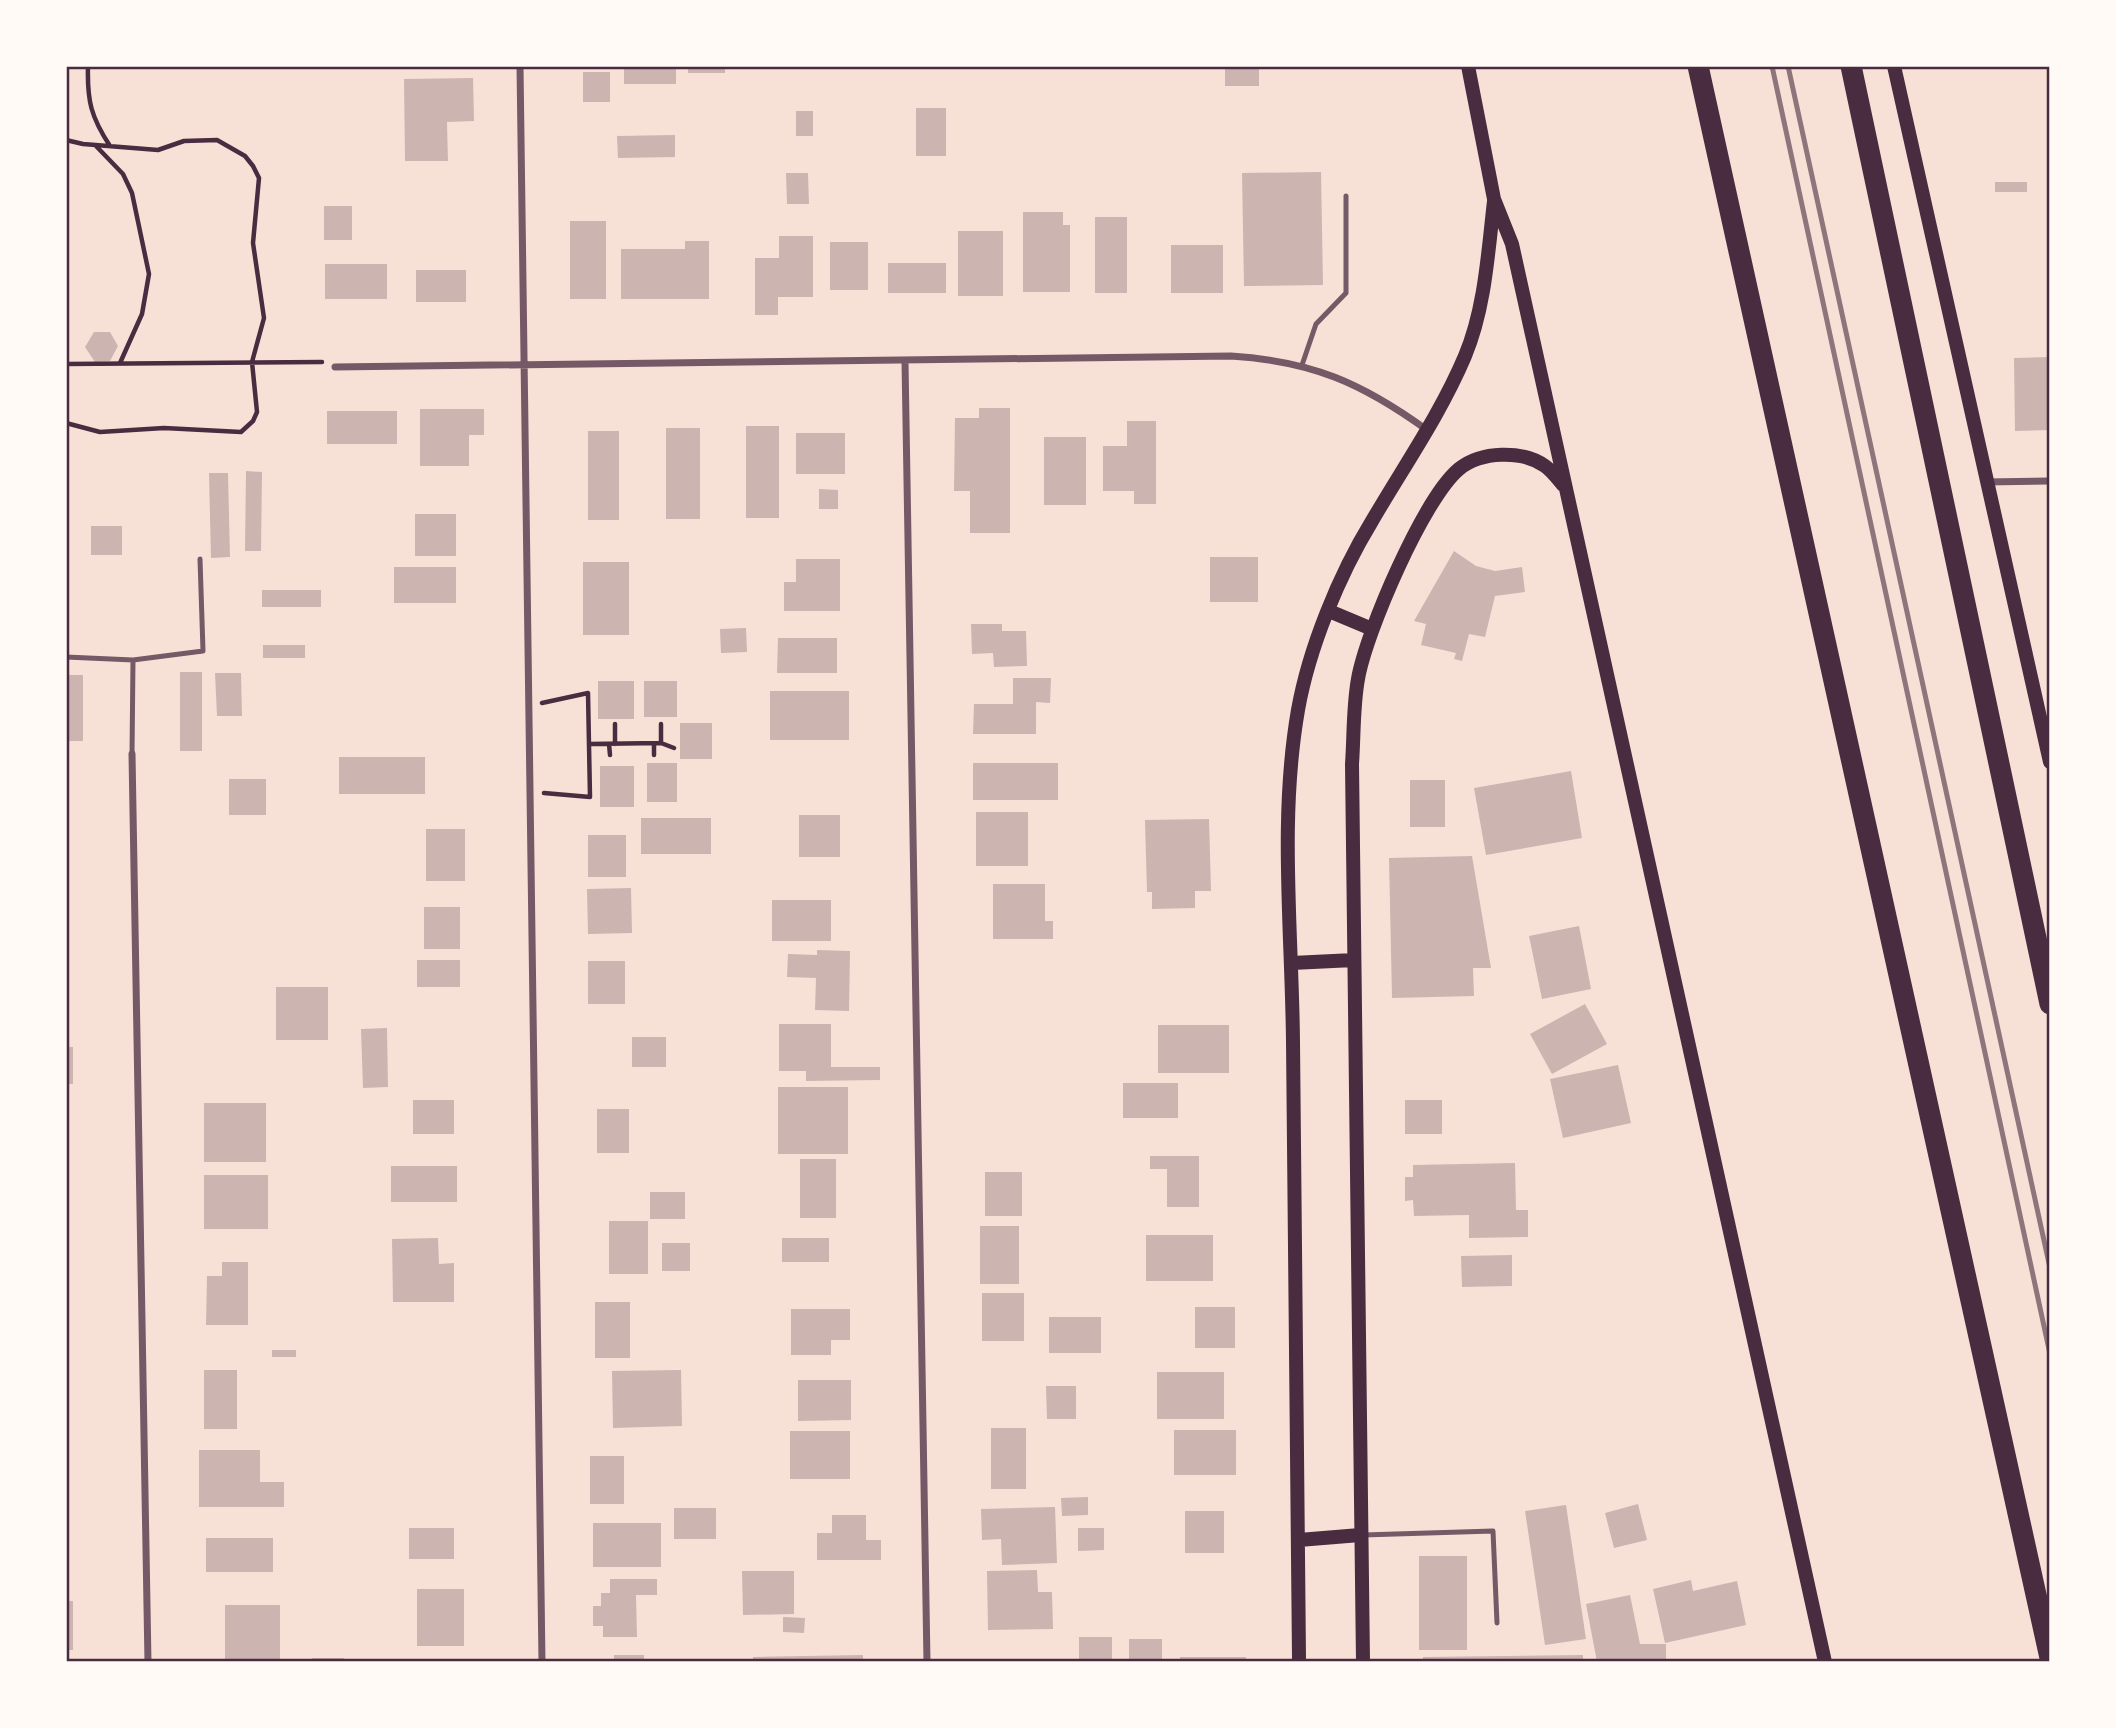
<svg xmlns="http://www.w3.org/2000/svg" width="2116" height="1728" font-family="'Sofia Sans Condensed',sans-serif">
<rect width="100%" height="100%" fill="#f7e1d7"/>
<path fill="#ccb4b1" d="M 417,66 L 470,66 L 470,69 L 417,69 Z
M 624,66 L 676,66 L 676,84 L 624,84 Z
M 688,66 L 725,66 L 725,73 L 688,73 Z
M 1225,66 L 1259,66 L 1259,86 L 1225,86 Z
M 583,72 L 610,72 L 610,102 L 583,102 Z
M 473,78 L 474,121 L 447,122 L 448,161 L 405,161 L 404,79 Z
M 916,108 L 946,108 L 946,156 L 916,156 Z
M 796,111 L 813,111 L 813,136 L 796,136 Z
M 675,135 L 675,157 L 618,158 L 617,136 Z
M 1321,172 L 1323,285 L 1244,286 L 1242,173 Z
M 786,173 L 808,173 L 809,204 L 787,204 Z
M 1995,182 L 2027,182 L 2027,192 L 1995,192 Z
M 324,206 L 352,206 L 352,240 L 324,240 Z
M 1023,212 L 1063,212 L 1063,225 L 1070,225 L 1070,292 L 1023,292 Z
M 1095,217 L 1127,217 L 1127,293 L 1095,293 Z
M 570,221 L 606,221 L 606,299 L 570,299 Z
M 958,231 L 1003,231 L 1003,296 L 958,296 Z
M 779,236 L 813,236 L 813,297 L 778,297 L 778,315 L 755,315 L 755,258 L 779,258 Z
M 685,241 L 709,241 L 709,299 L 621,299 L 621,249 L 685,249 Z
M 830,242 L 868,242 L 868,290 L 830,290 Z
M 1171,245 L 1223,245 L 1223,293 L 1171,293 Z
M 888,263 L 946,263 L 946,293 L 888,293 Z
M 325,264 L 387,264 L 387,299 L 325,299 Z
M 416,270 L 466,270 L 466,302 L 416,302 Z
M 94,332 L 110,332 L 118,346 L 110,361 L 95,362 L 85,347 Z
M 2050,357 L 2050,430 L 2015,431 L 2014,358 Z
M 979,408 L 1010,408 L 1010,533 L 970,533 L 970,491 L 954,491 L 955,418 L 979,418 Z
M 420,409 L 484,409 L 484,435 L 469,435 L 469,466 L 420,466 Z
M 327,411 L 397,411 L 397,444 L 327,444 Z
M 1127,421 L 1156,421 L 1156,504 L 1134,504 L 1134,491 L 1103,491 L 1103,446 L 1127,446 Z
M 746,426 L 779,426 L 779,518 L 746,518 Z
M 666,428 L 700,428 L 700,519 L 666,519 Z
M 588,431 L 619,431 L 619,520 L 588,520 Z
M 796,433 L 845,433 L 845,474 L 796,474 Z
M 1044,437 L 1086,437 L 1086,505 L 1044,505 Z
M 246,471 L 262,472 L 261,551 L 245,551 Z
M 209,473 L 228,473 L 230,557 L 211,558 Z
M 819,489 L 838,490 L 838,509 L 819,509 Z
M 415,514 L 456,514 L 456,556 L 415,556 Z
M 91,526 L 122,526 L 122,555 L 91,555 Z
M 1454,551 L 1476,566 L 1495,571 L 1522,567 L 1525,592 L 1495,596 L 1485,637 L 1469,634 L 1462,661 L 1454,659 L 1456,653 L 1421,645 L 1426,624 L 1414,621 Z
M 1210,557 L 1258,557 L 1258,602 L 1210,602 Z
M 796,559 L 840,559 L 840,611 L 784,611 L 784,582 L 796,582 Z
M 583,562 L 629,562 L 629,635 L 583,635 Z
M 394,567 L 456,567 L 456,603 L 394,603 Z
M 262,590 L 321,590 L 321,607 L 262,607 Z
M 971,624 L 1002,624 L 1002,631 L 1026,631 L 1027,666 L 994,667 L 993,653 L 972,654 Z
M 746,628 L 747,652 L 721,653 L 720,629 Z
M 778,638 L 837,638 L 837,673 L 777,673 Z
M 263,645 L 305,645 L 305,658 L 263,658 Z
M 180,672 L 202,672 L 202,751 L 180,751 Z
M 215,673 L 241,673 L 242,716 L 217,716 Z
M 66,675 L 83,675 L 83,741 L 66,741 Z
M 1013,678 L 1051,678 L 1050,703 L 1036,702 L 1036,734 L 973,734 L 974,704 L 1013,704 Z
M 598,681 L 634,681 L 634,719 L 598,719 Z
M 644,681 L 677,681 L 677,717 L 644,717 Z
M 770,691 L 849,691 L 849,740 L 770,740 Z
M 680,723 L 712,723 L 712,759 L 680,759 Z
M 339,757 L 425,757 L 425,794 L 339,794 Z
M 647,763 L 677,763 L 677,802 L 647,802 Z
M 973,763 L 1058,763 L 1058,800 L 973,800 Z
M 600,766 L 634,766 L 634,807 L 600,807 Z
M 1571,771 L 1582,838 L 1486,855 L 1474,788 Z
M 229,779 L 266,779 L 266,815 L 229,815 Z
M 1410,780 L 1445,780 L 1445,827 L 1410,827 Z
M 976,812 L 1028,812 L 1028,866 L 976,866 Z
M 799,815 L 840,815 L 840,857 L 799,857 Z
M 641,818 L 711,818 L 711,854 L 641,854 Z
M 1209,819 L 1211,891 L 1195,891 L 1195,908 L 1152,909 L 1152,892 L 1147,892 L 1145,820 Z
M 426,829 L 465,829 L 465,881 L 426,881 Z
M 588,835 L 626,835 L 626,877 L 588,877 Z
M 1472,856 L 1491,968 L 1473,968 L 1474,996 L 1392,998 L 1389,858 Z
M 993,884 L 1045,884 L 1045,921 L 1053,921 L 1053,939 L 993,939 Z
M 631,888 L 632,933 L 588,934 L 587,889 Z
M 772,900 L 831,900 L 831,941 L 772,941 Z
M 424,907 L 460,907 L 460,949 L 424,949 Z
M 1579,926 L 1591,989 L 1542,999 L 1529,936 Z
M 817,950 L 850,951 L 849,1011 L 815,1010 L 816,978 L 787,977 L 788,954 L 817,955 Z
M 417,960 L 460,960 L 460,987 L 417,987 Z
M 588,961 L 625,961 L 625,1004 L 588,1004 Z
M 276,987 L 328,987 L 328,1040 L 276,1040 Z
M 1585,1004 L 1607,1044 L 1552,1074 L 1530,1034 Z
M 779,1024 L 831,1024 L 831,1067 L 880,1067 L 880,1080 L 806,1081 L 806,1071 L 779,1071 Z
M 1158,1025 L 1229,1025 L 1229,1073 L 1158,1073 Z
M 387,1028 L 388,1087 L 363,1088 L 361,1029 Z
M 632,1037 L 666,1037 L 666,1067 L 632,1067 Z
M 66,1047 L 73,1047 L 73,1084 L 66,1084 Z
M 1618,1065 L 1631,1123 L 1563,1138 L 1550,1079 Z
M 1123,1083 L 1178,1083 L 1178,1118 L 1123,1118 Z
M 778,1087 L 848,1087 L 848,1154 L 778,1154 Z
M 413,1100 L 454,1100 L 454,1134 L 413,1134 Z
M 1405,1100 L 1442,1100 L 1442,1134 L 1405,1134 Z
M 204,1103 L 266,1103 L 266,1162 L 204,1162 Z
M 597,1109 L 629,1109 L 629,1153 L 597,1153 Z
M 1150,1156 L 1199,1156 L 1199,1207 L 1167,1207 L 1167,1169 L 1150,1169 Z
M 800,1159 L 836,1159 L 836,1218 L 800,1218 Z
M 1515,1163 L 1516,1210 L 1528,1210 L 1528,1237 L 1469,1238 L 1469,1215 L 1414,1216 L 1413,1200 L 1405,1201 L 1405,1177 L 1413,1177 L 1413,1165 Z
M 391,1166 L 457,1166 L 457,1202 L 391,1202 Z
M 985,1172 L 1022,1172 L 1022,1216 L 985,1216 Z
M 204,1175 L 268,1175 L 268,1229 L 204,1229 Z
M 650,1192 L 685,1192 L 685,1219 L 650,1219 Z
M 609,1221 L 648,1221 L 648,1274 L 609,1274 Z
M 980,1226 L 1019,1226 L 1019,1284 L 980,1284 Z
M 1146,1235 L 1213,1235 L 1213,1281 L 1146,1281 Z
M 438,1238 L 439,1264 L 454,1263 L 454,1302 L 393,1302 L 392,1239 Z
M 782,1238 L 829,1238 L 829,1262 L 782,1262 Z
M 662,1243 L 690,1243 L 690,1271 L 662,1271 Z
M 1512,1255 L 1512,1286 L 1462,1287 L 1461,1256 Z
M 222,1262 L 248,1262 L 248,1325 L 206,1325 L 207,1276 L 222,1276 Z
M 982,1293 L 1024,1293 L 1024,1341 L 982,1341 Z
M 595,1302 L 630,1302 L 630,1358 L 595,1358 Z
M 1195,1307 L 1235,1307 L 1235,1348 L 1195,1348 Z
M 791,1309 L 850,1309 L 850,1340 L 831,1340 L 831,1355 L 791,1355 Z
M 1049,1317 L 1101,1317 L 1101,1353 L 1049,1353 Z
M 272,1350 L 296,1350 L 296,1357 L 272,1357 Z
M 204,1370 L 237,1370 L 237,1429 L 204,1429 Z
M 681,1370 L 682,1426 L 613,1428 L 612,1371 Z
M 1157,1372 L 1224,1372 L 1224,1419 L 1157,1419 Z
M 798,1380 L 851,1380 L 851,1420 L 798,1421 Z
M 1046,1386 L 1076,1386 L 1076,1419 L 1047,1419 Z
M 991,1428 L 1026,1428 L 1026,1489 L 991,1489 Z
M 1174,1430 L 1236,1430 L 1236,1475 L 1174,1475 Z
M 790,1431 L 850,1431 L 850,1479 L 790,1479 Z
M 199,1450 L 260,1450 L 260,1482 L 284,1482 L 284,1507 L 199,1507 Z
M 590,1456 L 624,1456 L 624,1504 L 590,1504 Z
M 1088,1497 L 1088,1515 L 1062,1516 L 1061,1498 Z
M 1638,1504 L 1647,1540 L 1614,1548 L 1605,1513 Z
M 1566,1505 L 1586,1639 L 1545,1645 L 1525,1511 Z
M 1055,1507 L 1057,1563 L 1002,1565 L 1001,1539 L 982,1540 L 981,1509 Z
M 674,1508 L 716,1508 L 716,1539 L 674,1539 Z
M 1185,1511 L 1224,1511 L 1224,1553 L 1185,1553 Z
M 832,1515 L 866,1515 L 866,1540 L 881,1540 L 881,1560 L 817,1560 L 817,1533 L 832,1533 Z
M 593,1523 L 661,1523 L 661,1567 L 593,1567 Z
M 409,1528 L 454,1528 L 454,1559 L 409,1559 Z
M 1078,1528 L 1104,1528 L 1104,1550 L 1078,1551 Z
M 206,1538 L 273,1538 L 273,1572 L 206,1572 Z
M 1419,1556 L 1467,1556 L 1467,1650 L 1419,1650 Z
M 1037,1570 L 1038,1592 L 1052,1592 L 1053,1629 L 988,1630 L 987,1571 Z
M 742,1571 L 794,1571 L 794,1614 L 743,1615 Z
M 610,1579 L 657,1579 L 657,1595 L 636,1595 L 637,1637 L 603,1637 L 603,1626 L 593,1626 L 593,1606 L 601,1606 L 601,1593 L 610,1593 Z
M 1691,1580 L 1693,1591 L 1737,1581 L 1746,1625 L 1665,1643 L 1653,1589 Z
M 417,1589 L 464,1589 L 464,1646 L 417,1646 Z
M 1630,1595 L 1640,1644 L 1666,1644 L 1666,1662 L 1597,1662 L 1586,1604 Z
M 66,1601 L 73,1601 L 73,1650 L 66,1650 Z
M 225,1605 L 280,1605 L 280,1662 L 225,1662 Z
M 783,1617 L 805,1618 L 804,1633 L 783,1632 Z
M 1079,1637 L 1112,1637 L 1112,1662 L 1079,1662 Z
M 1129,1639 L 1162,1639 L 1162,1662 L 1129,1662 Z
M 614,1655 L 644,1655 L 644,1662 L 614,1662 Z
M 863,1655 L 863,1662 L 753,1662 L 753,1657 Z
M 1583,1655 L 1583,1662 L 1423,1662 L 1423,1657 Z
M 1180,1657 L 1246,1657 L 1246,1662 L 1180,1662 Z
M 312,1658 L 344,1658 L 344,1662 L 312,1662 Z"/>
<g fill="none" stroke-linecap="round" stroke-linejoin="round">
<path stroke="#4a2c40" stroke-width="4.5" d="M 88,66 C 87,101 91,117 110,146
M 66,140 L 83,144 L 158,150 L 184,141 L 217,140 L 245,156 L 253,166 L 259,178 L 253,243 L 264,318 L 252,362 L 257,412 L 253,421 L 241,432 L 164,428 L 100,432 L 66,423
M 96,146 L 123,174 L 132,193 L 149,274 L 142,314 L 120,363
M 66,364 L 322,362
M 542,703 L 588,693 L 590,797 L 544,793
M 615,724 L 615,744
M 661,724 L 661,743
M 589,744 L 661,743 L 674,748
M 609,744 L 610,755
M 654,744 L 654,755"/>
<path stroke="#755966" stroke-width="5" d="M 1302,365 L 1316,324 L 1346,293 L 1346,196
M 66,657 L 133,660 L 203,651 L 200,559
M 132,754 L 133,660
M 1363,1535 L 1493,1531 L 1497,1623"/>
<path stroke="#755966" stroke-width="7" d="M 520,66 L 542,1662
M 905,362 L 927,1662
M 335,367 L 1231,356 C 1312,361 1362,383 1427,430
M 1986,482 L 2050,481
M 132,754 L 148,1662"/>
<path stroke="#4a2c40" stroke-width="14" d="M 1468,66 L 1494,199 L 1512,244 L 1825,1662
M 1894,66 L 2050,762
M 1329,611 L 1372,629
M 1292,963 L 1354,960
M 1299,1540 L 1360,1535
M 1299,1662 C 1298,1455 1295,1248 1293,1042 C 1292,931 1279,819 1298,710 C 1309,648 1339,575 1372,521 C 1404,466 1440,415 1465,356 C 1485,308 1488,253 1494,201
M 1363,1662 L 1352,764 C 1354,736 1353,706 1358,679 C 1366,632 1424,498 1459,469 C 1481,451 1522,450 1545,466 C 1552,471 1558,479 1563,485"/>
<path stroke="#4a2c40" stroke-width="21" d="M 1698,66 L 2050,1658
M 1851,66 L 2050,1004"/>
<path stroke="#8f747c" stroke-width="5" d="M 1772,66 L 2050,1354
M 1788,66 L 2050,1268"/>
</g>
<rect width="2116" height="1728" fill="none" stroke="#fffaf5" stroke-width="136"/>
<rect x="68" y="68" width="1980" height="1592" fill="none" stroke="#4a2c40" stroke-width="2.5"/>
</svg>
